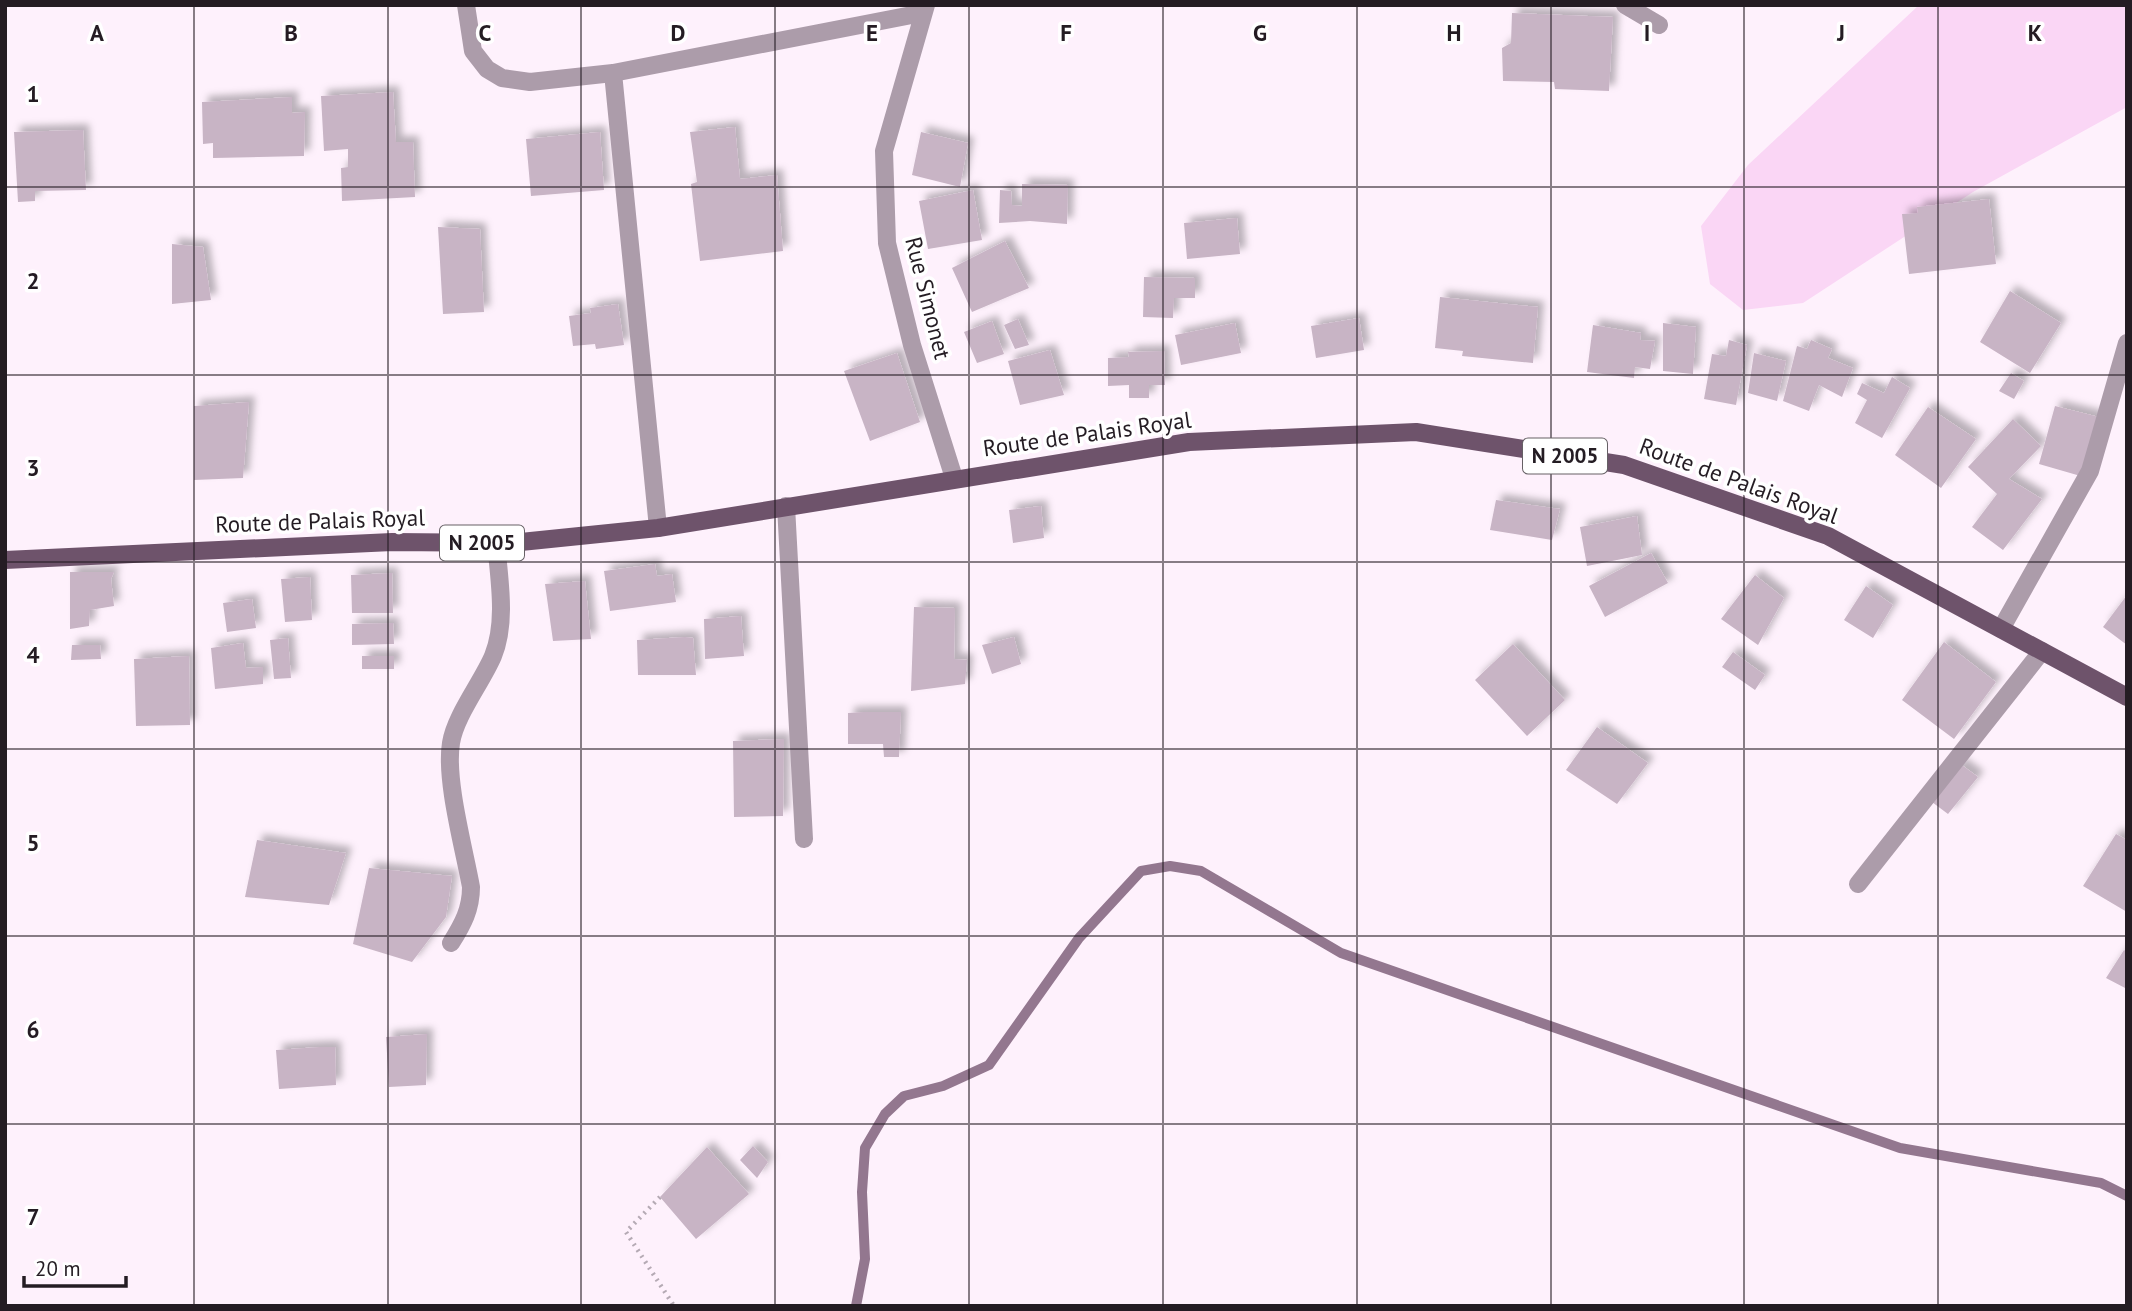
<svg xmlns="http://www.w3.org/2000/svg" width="2132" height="1311" font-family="'PT Sans',sans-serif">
<defs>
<filter id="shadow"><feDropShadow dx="6" dy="-6" stdDeviation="3.5" flood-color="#0004"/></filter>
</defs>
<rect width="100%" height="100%" fill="#fef1fc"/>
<path fill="#fad6f5" d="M 1919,5 L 2127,5 L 2127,107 L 1973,192 L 1803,303 L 1743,310 L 1710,284 L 1701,226 L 1748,165 Z"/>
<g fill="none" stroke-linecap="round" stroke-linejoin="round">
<path stroke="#93778f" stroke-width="10" d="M 856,1306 L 865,1259 L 862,1192 L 865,1148 L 885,1114 L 904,1096 L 943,1086 L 989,1065 L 1079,938 L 1141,871 L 1170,866 L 1201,871 L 1341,953 L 1900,1148 L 2101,1183 L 2127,1196"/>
</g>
<path fill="#c8b4c5" filter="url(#shadow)" d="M 1512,13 L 1613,17 L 1609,91 L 1555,89 L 1554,82 L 1503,81 L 1502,48 L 1511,43 Z
M 393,92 L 396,142 L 413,142 L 415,197 L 342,201 L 341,168 L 348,167 L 348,149 L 324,151 L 321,96 Z
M 292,97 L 292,113 L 305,112 L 304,156 L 213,158 L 213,143 L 203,144 L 202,102 Z
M 735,127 L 740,179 L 777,175 L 783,251 L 700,261 L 691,184 L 697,182 L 690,132 Z
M 83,130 L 86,190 L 35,191 L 35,201 L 18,202 L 14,132 Z
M 600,132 L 604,190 L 531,196 L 526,139 Z
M 921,132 L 968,143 L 960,187 L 912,175 Z
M 1022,184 L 1068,185 L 1067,224 L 1030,221 L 999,223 L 1000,190 L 1011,191 L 1012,205 L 1022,206 Z
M 973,190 L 982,240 L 928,249 L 919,201 Z
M 1989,199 L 1996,264 L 1909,274 L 1902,214 L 1918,213 L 1917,207 Z
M 1237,218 L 1240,254 L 1187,259 L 1184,223 Z
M 438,227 L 480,229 L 484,312 L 443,314 Z
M 1005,241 L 1029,288 L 972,312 L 952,268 Z
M 172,244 L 203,247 L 211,300 L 172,304 Z
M 1144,277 L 1195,278 L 1195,298 L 1174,298 L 1173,318 L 1143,317 Z
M 2010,291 L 2061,323 L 2030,373 L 1980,342 Z
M 1440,297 L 1538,307 L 1533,363 L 1462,356 L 1463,351 L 1435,348 Z
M 618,304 L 624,345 L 596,349 L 595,344 L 573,346 L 569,316 L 591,313 L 590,308 Z
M 1359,318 L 1364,350 L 1316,358 L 1311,326 Z
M 1018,319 L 1029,345 L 1015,349 L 1004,325 Z
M 992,321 L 1004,354 L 977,363 L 964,332 Z
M 1235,323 L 1241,353 L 1181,365 L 1175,335 Z
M 1663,323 L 1696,327 L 1693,374 L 1663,371 Z
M 1593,325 L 1641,333 L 1640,340 L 1655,341 L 1650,369 L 1635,367 L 1634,378 L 1587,372 Z
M 1729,340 L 1747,345 L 1736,405 L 1704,399 L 1712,354 L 1726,356 Z
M 1811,340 L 1832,349 L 1828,358 L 1853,368 L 1842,397 L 1819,385 L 1809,411 L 1783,401 L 1797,346 L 1807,349 Z
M 1050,350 L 1064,395 L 1020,405 L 1008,361 Z
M 1164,351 L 1165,385 L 1149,385 L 1149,398 L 1129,398 L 1129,385 L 1108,386 L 1108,358 L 1129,357 L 1128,352 Z
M 897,353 L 920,422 L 870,441 L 844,371 Z
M 1754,353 L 1786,361 L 1777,401 L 1748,393 Z
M 2011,373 L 2024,381 L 2014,399 L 1999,391 Z
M 1892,377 L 1910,388 L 1882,438 L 1855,423 L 1867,400 L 1857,394 L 1862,383 L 1884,393 Z
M 249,402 L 243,478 L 194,480 L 194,406 Z
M 2055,406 L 2099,417 L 2084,477 L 2039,464 Z
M 1928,407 L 1976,439 L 1941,488 L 1895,455 Z
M 2013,419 L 2041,446 L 2009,479 L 2042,499 L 2003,550 L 1972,527 L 1997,494 L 1968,467 Z
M 1496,500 L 1560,509 L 1552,540 L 1490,530 Z
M 1041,506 L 1044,538 L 1013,543 L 1009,510 Z
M 1637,516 L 1642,555 L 1587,566 L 1580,527 Z
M 1651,553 L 1668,583 L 1605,617 L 1589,586 Z
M 655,564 L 657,576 L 672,574 L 676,602 L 610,611 L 604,571 Z
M 70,572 L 114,572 L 111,579 L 114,606 L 90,610 L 89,626 L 70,629 Z
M 392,573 L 393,613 L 352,613 L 351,575 Z
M 1755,575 L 1784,598 L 1758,645 L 1721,619 Z
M 310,577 L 312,620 L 285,622 L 281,579 Z
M 585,581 L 591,639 L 553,641 L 545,584 Z
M 1866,586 L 1893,605 L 1873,638 L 1844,620 Z
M 2127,595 L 2127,645 L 2103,627 Z
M 252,599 L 256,628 L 227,632 L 223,603 Z
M 914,607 L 955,608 L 954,659 L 967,660 L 965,684 L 911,691 Z
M 741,616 L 744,656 L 705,659 L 704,619 Z
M 393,623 L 394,644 L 352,645 L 352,624 Z
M 685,637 L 693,638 L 696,675 L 638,675 L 637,640 Z
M 1014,637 L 1021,664 L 992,674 L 982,645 Z
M 288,638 L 291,678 L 274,679 L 270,640 Z
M 1944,642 L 1996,682 L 1954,739 L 1902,700 Z
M 243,643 L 246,668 L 263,667 L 263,684 L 215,689 L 211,648 Z
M 1513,644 L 1565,700 L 1527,736 L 1475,680 Z
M 72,645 L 100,645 L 101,659 L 71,660 Z
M 1733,652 L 1765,675 L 1755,690 L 1722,667 Z
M 189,656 L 190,725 L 136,726 L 134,659 Z
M 362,656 L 394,656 L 394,669 L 362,669 Z
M 864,712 L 901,712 L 899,757 L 884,757 L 883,744 L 848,744 L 848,713 Z
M 1597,727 L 1648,763 L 1617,804 L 1566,770 Z
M 784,739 L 783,816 L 734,817 L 733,741 Z
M 1959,763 L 1978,777 L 1948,814 L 1932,802 Z
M 2116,834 L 2127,840 L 2127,912 L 2083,886 Z
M 257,840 L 346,853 L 329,905 L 245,897 Z
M 369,868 L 452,876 L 446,917 L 412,962 L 353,944 Z
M 2124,950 L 2127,952 L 2127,989 L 2106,978 Z
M 427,1034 L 426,1085 L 389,1087 L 386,1037 Z
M 320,1047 L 335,1047 L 336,1085 L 279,1089 L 276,1050 Z
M 753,1146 L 768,1162 L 757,1178 L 740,1160 Z
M 707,1147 L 749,1194 L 696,1239 L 660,1197 Z"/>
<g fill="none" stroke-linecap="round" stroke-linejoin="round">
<path stroke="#b5aab4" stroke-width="4.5" stroke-dasharray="2 5" stroke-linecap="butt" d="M 660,1197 L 626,1232 L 674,1306"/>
<path stroke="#ac9caa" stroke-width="18" d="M 466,5 L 473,51 L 487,69 L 502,78 L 530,82 L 613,73 L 922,13
M 926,5 L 884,151 L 887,243 L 912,345 L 954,478
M 1625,5 L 1659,25
M 613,73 L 658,528
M 786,506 L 804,839
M 2001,629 L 2090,471 L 2127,343
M 1858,884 L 2042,651
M 451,943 C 463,924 471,909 471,887 C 464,848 445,780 451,743 C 455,716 482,682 493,656 C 507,622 499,578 496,543"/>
<path stroke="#6e536b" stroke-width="18" d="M 5,560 L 392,542 L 511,543 L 658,528 L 1189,442 L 1416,432 L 1624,465 L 1828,536 L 2127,697"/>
</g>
<path fill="none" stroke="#241c23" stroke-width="2" stroke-opacity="0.55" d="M 194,5 L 194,1306M 388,5 L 388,1306M 581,5 L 581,1306M 775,5 L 775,1306M 969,5 L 969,1306M 1163,5 L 1163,1306M 1357,5 L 1357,1306M 1551,5 L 1551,1306M 1744,5 L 1744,1306M 1938,5 L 1938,1306M 5,187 L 2127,187M 5,375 L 2127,375M 5,562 L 2127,562M 5,749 L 2127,749M 5,936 L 2127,936M 5,1124 L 2127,1124"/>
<g text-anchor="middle" stroke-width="7" stroke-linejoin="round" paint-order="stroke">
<g fill="#fff" stroke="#666065" stroke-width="2">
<rect x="1523" y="438.5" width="84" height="35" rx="5"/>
<rect x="440" y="525.5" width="84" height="35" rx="5"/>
</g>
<g font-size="21" font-weight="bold" fill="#241c23">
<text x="1565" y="463">N 2005</text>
<text x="482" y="550">N 2005</text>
</g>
<g font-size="23" fill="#241c23" stroke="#fff">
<text transform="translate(928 298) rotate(76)" y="8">Rue Simonet</text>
<text transform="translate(1087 434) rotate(-8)" y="8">Route de Palais Royal</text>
<text transform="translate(1739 481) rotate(20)" y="8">Route de Palais Royal</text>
<text transform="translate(320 521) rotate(-2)" y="8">Route de Palais Royal</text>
</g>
</g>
<g font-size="23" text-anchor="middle" font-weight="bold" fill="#241c23" stroke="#fff" stroke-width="7" stroke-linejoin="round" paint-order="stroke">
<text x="97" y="41">A</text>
<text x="291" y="41">B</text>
<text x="485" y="41">C</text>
<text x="678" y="41">D</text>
<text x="872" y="41">E</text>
<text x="1066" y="41">F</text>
<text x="1260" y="41">G</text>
<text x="1454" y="41">H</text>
<text x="1647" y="41">I</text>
<text x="1841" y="41">J</text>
<text x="2035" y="41">K</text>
<text x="33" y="102">1</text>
<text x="33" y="289">2</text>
<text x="33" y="476">3</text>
<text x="33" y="663">4</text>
<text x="33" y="851">5</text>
<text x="33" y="1038">6</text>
<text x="33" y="1225">7</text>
</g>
<rect width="2132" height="1311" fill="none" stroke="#241c23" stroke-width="14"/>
<path d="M24 1276v10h102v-10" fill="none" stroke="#241c23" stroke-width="3.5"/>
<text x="35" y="1276" font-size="21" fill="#241c23" stroke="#ffffff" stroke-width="5" paint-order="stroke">20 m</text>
</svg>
